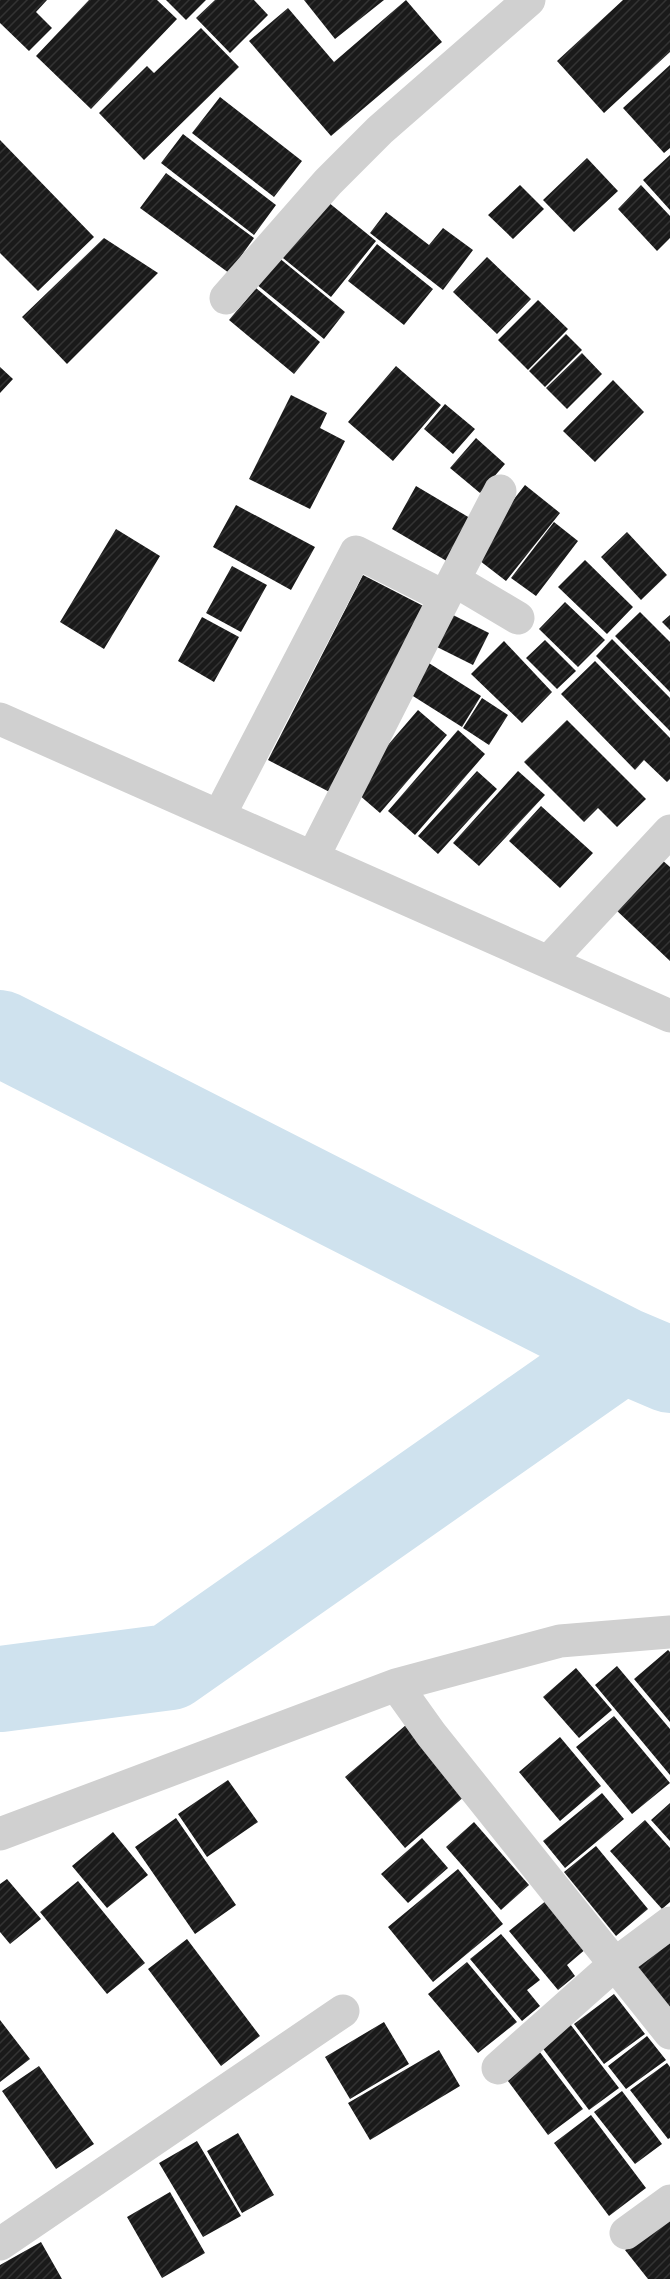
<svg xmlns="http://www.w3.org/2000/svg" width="670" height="2279" font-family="Poppins,sans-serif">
<defs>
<pattern id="building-hatch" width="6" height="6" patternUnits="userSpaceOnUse" patternTransform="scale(1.5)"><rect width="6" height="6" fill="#1a1a1a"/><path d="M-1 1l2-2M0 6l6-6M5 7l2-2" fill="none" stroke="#333"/></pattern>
</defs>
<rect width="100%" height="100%" fill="#fff"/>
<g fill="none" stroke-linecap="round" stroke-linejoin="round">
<path stroke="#cfe2ee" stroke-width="86" d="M 0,1033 L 623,1350 L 670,1370
M 0,1689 L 170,1667 L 623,1350"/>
</g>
<path fill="url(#building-hatch)" d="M 0,0 L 47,0 L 36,12 L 52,28 L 29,51 L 0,23 Z
M 89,0 L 157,0 L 177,19 L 91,109 L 36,56 Z
M 166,0 L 206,0 L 186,20 Z
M 215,0 L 254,0 L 268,15 L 230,53 L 196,18 Z
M 304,0 L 384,0 L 335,39 Z
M 406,0 L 442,42 L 331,136 L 249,41 L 288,8 L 334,62 Z
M 623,0 L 670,0 L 670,52 L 604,113 L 557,61 Z
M 201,28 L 239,67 L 144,160 L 99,113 L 147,66 L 154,73 Z
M 670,65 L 670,148 L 664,153 L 623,108 Z
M 220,97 L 302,161 L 274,197 L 192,133 Z
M 183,134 L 276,205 L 254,235 L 161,163 Z
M 0,140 L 94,237 L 38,291 L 0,253 Z
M 670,155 L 670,210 L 643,180 Z
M 587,158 L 618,191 L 574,232 L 543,200 Z
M 166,173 L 254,238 L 229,273 L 140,208 Z
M 520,185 L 544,209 L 513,239 L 488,215 Z
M 641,185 L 670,216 L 670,238 L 657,251 L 618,209 Z
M 323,198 L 376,241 L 331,297 L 278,254 Z
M 386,212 L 429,245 L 443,228 L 473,250 L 443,290 L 370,233 Z
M 104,238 L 158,273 L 67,364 L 22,317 Z
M 377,244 L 433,289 L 404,325 L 348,281 Z
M 278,257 L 345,312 L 324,339 L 256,284 Z
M 487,257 L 531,299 L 497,334 L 453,292 Z
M 256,288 L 320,342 L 294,374 L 229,320 Z
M 538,300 L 568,329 L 528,370 L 498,340 Z
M 566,334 L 582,350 L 545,387 L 529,371 Z
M 582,353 L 602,374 L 567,409 L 546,388 Z
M 396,366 L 441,405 L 393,461 L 348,422 Z
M 0,367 L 13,379 L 0,393 Z
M 613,380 L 644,412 L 595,462 L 563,431 Z
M 291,395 L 327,413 L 320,428 L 345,441 L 310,509 L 249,479 Z
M 445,404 L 475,429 L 453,454 L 424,429 Z
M 476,438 L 505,464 L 480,493 L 450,468 Z
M 525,485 L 560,513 L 506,581 L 471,554 Z
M 416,486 L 475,521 L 450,563 L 392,529 Z
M 236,505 L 315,547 L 291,590 L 213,547 Z
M 554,522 L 578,541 L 536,596 L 511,578 Z
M 116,529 L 160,556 L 104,649 L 60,622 Z
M 627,532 L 667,575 L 641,600 L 601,557 Z
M 585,560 L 633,607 L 607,634 L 558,587 Z
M 232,566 L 267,585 L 241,632 L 206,613 Z
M 363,575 L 435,612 L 341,798 L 268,760 Z
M 565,602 L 605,640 L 578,667 L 539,629 Z
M 445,611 L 489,633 L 473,665 L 429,643 Z
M 640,612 L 670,642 L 670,692 L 615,636 Z
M 670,615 L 670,630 L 662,622 Z
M 202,617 L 239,637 L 214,682 L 178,661 Z
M 612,639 L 670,698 L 670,731 L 596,656 Z
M 545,640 L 576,671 L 557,689 L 526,658 Z
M 504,641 L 552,692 L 522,723 L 471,674 Z
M 424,660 L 481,696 L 462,727 L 405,691 Z
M 595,661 L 670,738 L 670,779 L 667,782 L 644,760 L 635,770 L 561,694 Z
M 482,698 L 508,715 L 489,745 L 463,728 Z
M 418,710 L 447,735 L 380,813 L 351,788 Z
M 567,720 L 646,799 L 617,827 L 598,808 L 584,822 L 524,762 Z
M 458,730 L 485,754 L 415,835 L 388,811 Z
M 477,771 L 497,789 L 438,854 L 418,836 Z
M 518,771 L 545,795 L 479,866 L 453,843 Z
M 541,806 L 593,853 L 560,888 L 509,841 Z
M 661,859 L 670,867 L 670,961 L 615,909 Z
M 668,1650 L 670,1652 L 670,1722 L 634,1679 Z
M 617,1666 L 670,1729 L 670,1775 L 595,1685 Z
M 576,1668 L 612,1710 L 579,1738 L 543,1697 Z
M 614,1716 L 670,1783 L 632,1814 L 576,1747 Z
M 406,1725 L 466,1795 L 405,1848 L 345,1777 Z
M 560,1737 L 601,1786 L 560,1821 L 519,1772 Z
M 228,1780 L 258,1822 L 207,1857 L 178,1814 Z
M 602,1793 L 624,1819 L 565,1868 L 543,1841 Z
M 670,1803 L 670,1841 L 651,1820 Z
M 176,1818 L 236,1905 L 195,1934 L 135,1847 Z
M 645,1820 L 670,1848 L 670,1902 L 662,1909 L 610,1851 Z
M 474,1822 L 529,1885 L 501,1910 L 446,1847 Z
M 113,1832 L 148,1875 L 107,1908 L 72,1866 Z
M 422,1838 L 448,1868 L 408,1903 L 381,1874 Z
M 596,1846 L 648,1909 L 616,1936 L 564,1872 Z
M 458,1869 L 503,1924 L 433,1982 L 388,1927 Z
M 7,1879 L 41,1919 L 10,1944 L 0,1932 L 0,1884 Z
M 78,1881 L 145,1963 L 107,1994 L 40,1912 Z
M 547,1900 L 587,1948 L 567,1965 L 575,1976 L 558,1990 L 509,1931 Z
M 501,1934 L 540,1980 L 527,1990 L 540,2006 L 522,2021 L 470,1959 Z
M 670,1937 L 670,2011 L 634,1966 Z
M 187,1939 L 260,2036 L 221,2066 L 148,1969 Z
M 467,1962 L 517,2022 L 478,2053 L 428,1994 Z
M 614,1994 L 645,2034 L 604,2064 L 574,2024 Z
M 0,2020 L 30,2059 L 0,2082 Z
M 567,2020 L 619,2088 L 589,2110 L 538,2042 Z
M 384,2022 L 409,2064 L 350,2099 L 325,2057 Z
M 647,2036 L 666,2060 L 626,2089 L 608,2066 Z
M 536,2047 L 583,2109 L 548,2135 L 502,2073 Z
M 439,2050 L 460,2086 L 370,2140 L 348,2103 Z
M 667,2063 L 670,2067 L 670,2138 L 668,2139 L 630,2090 Z
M 39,2066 L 94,2144 L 56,2169 L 2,2091 Z
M 622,2091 L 662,2144 L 635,2164 L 594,2112 Z
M 591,2115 L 646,2188 L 609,2216 L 554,2143 Z
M 238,2133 L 274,2195 L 242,2213 L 207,2151 Z
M 197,2141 L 241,2216 L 203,2237 L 159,2163 Z
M 170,2192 L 205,2253 L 162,2278 L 127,2217 Z
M 670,2216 L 670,2279 L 648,2279 L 625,2250 Z
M 41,2242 L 62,2279 L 0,2279 L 0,2265 Z"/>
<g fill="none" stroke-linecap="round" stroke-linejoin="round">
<path stroke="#d0d0d0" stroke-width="33" d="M 226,298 L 328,182 L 380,130 L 529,0
M 454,580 L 518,618
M 445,597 L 500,491
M 0,719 L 670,1016
M 219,816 L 356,552 L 445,597 L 313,857
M 549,961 L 670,831
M 396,1685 L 431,1734 L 670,2033
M 0,1834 L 396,1685 L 560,1641 L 670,1632
M 498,2068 L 615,1964 L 670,1923
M 626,2233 L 670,2201
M 0,2244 L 343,2011"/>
</g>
</svg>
